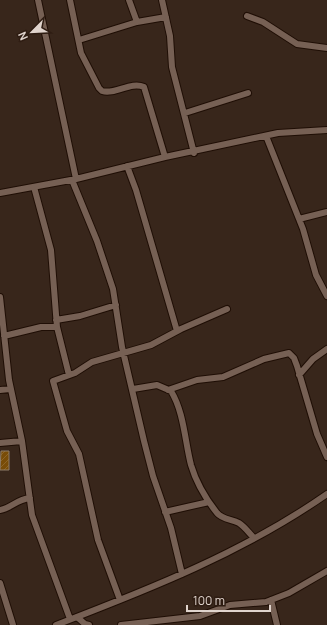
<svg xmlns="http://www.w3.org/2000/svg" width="327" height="625" font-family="Manrope,sans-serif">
<defs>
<pattern id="building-hatch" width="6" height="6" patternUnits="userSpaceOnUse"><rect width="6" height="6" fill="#794c07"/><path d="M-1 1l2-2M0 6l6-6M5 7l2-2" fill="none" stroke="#8c652a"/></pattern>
</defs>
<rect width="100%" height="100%" fill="#38261b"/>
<path fill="url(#building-hatch)" stroke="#8e7d6b" d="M 1,451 L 9,451 L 9,470 L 0,470 Z"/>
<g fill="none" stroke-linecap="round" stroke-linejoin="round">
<defs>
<path id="minor" d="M 38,0 L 76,179
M 70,0 L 81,53 L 99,88 L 102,91 C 115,95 131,81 144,87 L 165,157
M 129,0 L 137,22
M 162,0 L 170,36 L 172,67 L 194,153
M 247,16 L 263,22 L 297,44 L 327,48
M 79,40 L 137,22 L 166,17
M 185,113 L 248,93
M 266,136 L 303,229 L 316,275 L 327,296
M 127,166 L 136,190 L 177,331
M 72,180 L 97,241 L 113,289 L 122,347 L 144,441 L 153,476 L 171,528 L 182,574
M 34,187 L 51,250 L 57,327 L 69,375
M 0,193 L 76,179 L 165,157 L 278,133 L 327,130
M 299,219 L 327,212
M 0,297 L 9,380 L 22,441 L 32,515 L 70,619
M 56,320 L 80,316 L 116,305
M 4,336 L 41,327 L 57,327
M 299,375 L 313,359 L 327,349
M 133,389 L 157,385 L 171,391 C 184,412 185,442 191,465 C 196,482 206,499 217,513 C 223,520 232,519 239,523 C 245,527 249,533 254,538
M 0,390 L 10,389
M 168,390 L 197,380 L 223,377 L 264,359 L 289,353 L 294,358 L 297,366 L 317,434 L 327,457
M 0,443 L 22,441
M 0,510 C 12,508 15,500 30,498
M 165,512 L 209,502
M 0,583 L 13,625
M 120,600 L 98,540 L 79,454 L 67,431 L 53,381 L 75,373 L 92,362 L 151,345 L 181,329 L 227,309
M 271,600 L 277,625
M 77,617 L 85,624 L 89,625
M 56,625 C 150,589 244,552 327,494
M 121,625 L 200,616 L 230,605 L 266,602 L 289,593 L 327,571"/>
</defs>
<use href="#minor" stroke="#1f0e05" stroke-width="8"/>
<use href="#minor" stroke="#766054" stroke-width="6"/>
</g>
<g transform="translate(32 32) rotate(246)" stroke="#2e1c12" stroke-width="3" paint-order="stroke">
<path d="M0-3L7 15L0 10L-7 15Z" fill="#e0d4cd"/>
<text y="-6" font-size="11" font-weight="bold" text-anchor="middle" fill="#e0d4cd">N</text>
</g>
<path d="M187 605v6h83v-6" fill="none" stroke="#e0d4cd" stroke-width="2"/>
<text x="193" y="605" font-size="12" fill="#e0d4cd" stroke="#2e1c12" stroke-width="3" paint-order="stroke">100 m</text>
</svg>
